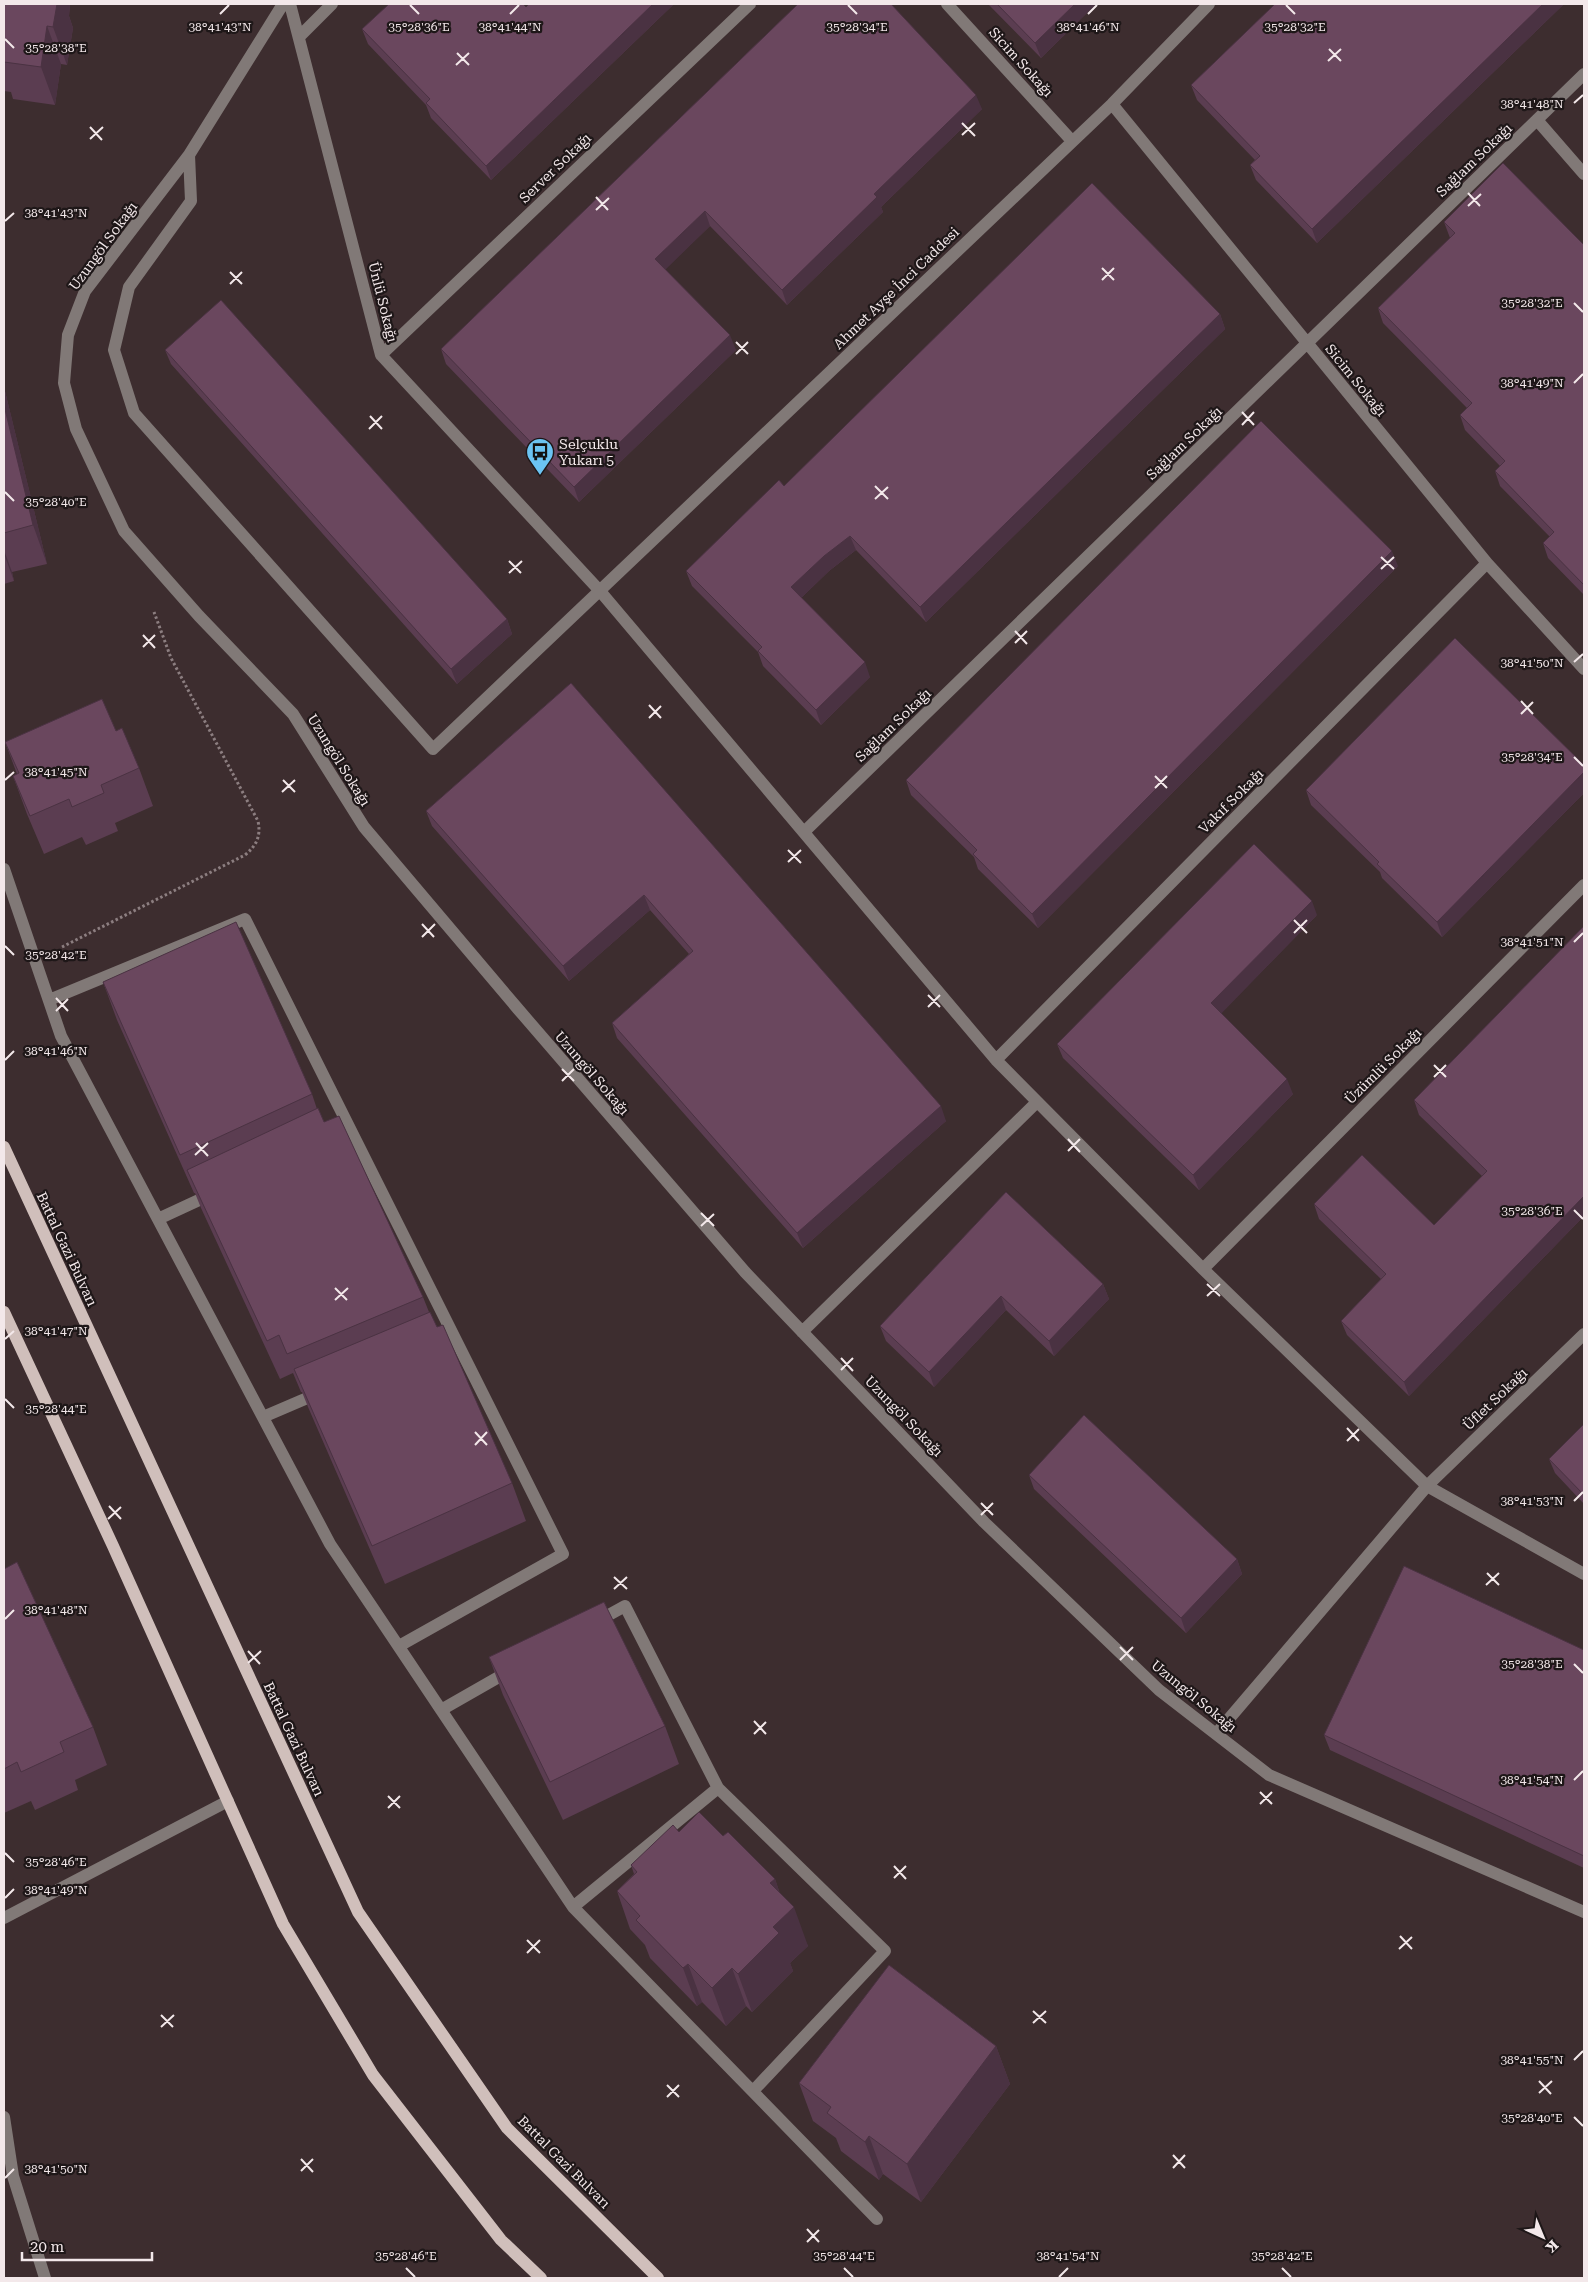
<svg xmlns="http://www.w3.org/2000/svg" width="1588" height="2282" font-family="'Roboto Serif',serif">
<rect width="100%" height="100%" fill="#3d2d2f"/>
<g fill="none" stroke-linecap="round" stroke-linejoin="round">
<path stroke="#8c7e80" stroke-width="3" stroke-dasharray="2.5 2.5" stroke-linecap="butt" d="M 62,947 L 245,855 C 257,845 261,836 258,821 L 171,658 L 154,612"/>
<path stroke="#817977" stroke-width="12" d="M 283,4 L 189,155 L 85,291 L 68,335 L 64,383 L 76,429 L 124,531 L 199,616 L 293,714 L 364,827 L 518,1009 L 745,1272 L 984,1522 L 1159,1690 L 1269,1775 L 1584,1912
M 290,4 L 381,355 L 600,591 L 996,1060 L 1203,1269 L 1427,1486 L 1584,1574
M 947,4 L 1072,141
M 299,37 L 332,4
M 1112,104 L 1487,563 L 1584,669
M 1537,120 L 1584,174
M 189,155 L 191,201 L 129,287 L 114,350 L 134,413 L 433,749 L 1112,104 L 1209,4
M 381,355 L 750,4
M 804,832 L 1584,74
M 4,869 L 61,1036 L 330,1544 L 573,1907 L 877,2219
M 49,1000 L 245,919 L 563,1554 L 399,1646
M 996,1060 L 1487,563
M 158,1219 L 212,1194
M 1203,1269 L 1584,885
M 802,1332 L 1037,1102
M 263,1417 L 319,1393
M 596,1622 L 625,1606 L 718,1788 L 885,1951 L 753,2091
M 441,1710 L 511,1670
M 1216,1734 L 1427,1486 L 1584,1334
M 573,1907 L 718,1788
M 4,1918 L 228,1801
M 4,2117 L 13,2176 L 45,2278"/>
<path stroke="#d0bfbb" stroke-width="12" d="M 4,1147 L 358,1912 L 507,2128 L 658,2278
M 4,1312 L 113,1546 L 283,1924 L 373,2075 L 501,2240 L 541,2278"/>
</g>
<path fill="#5b3d51" d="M 4,4 L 70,4 L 69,16 L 73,28 L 67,65 L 61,64 L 55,105 L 13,99 L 11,92 L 4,91 Z
M 529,4 L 674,4 L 491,180 L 431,118 L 426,105 L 368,44 L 362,29 L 526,7 Z
M 798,4 L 982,109 L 881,207 L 883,212 L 787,305 L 710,226 L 665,269 L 736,350 L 579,502 L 446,364 L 441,349 Z
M 988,4 L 1096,4 L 1041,58 Z
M 1275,4 L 1564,4 L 1317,243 L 1256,180 L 1250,165 L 1255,160 L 1197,100 L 1191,85 Z
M 1444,222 L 1584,245 L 1584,595 L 1548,558 L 1543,543 L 1550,537 L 1500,486 L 1495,471 L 1500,466 L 1465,430 L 1460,415 L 1467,408 L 1383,323 L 1378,308 L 1450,238 Z
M 1220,314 L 1225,329 L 926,622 L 856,550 L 829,571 L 801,598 L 870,677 L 821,725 L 763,666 L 758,652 L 692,586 L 686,571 L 784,486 Z
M 165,350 L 507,619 L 512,634 L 457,684 L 171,364 Z
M 4,387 L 47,564 L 12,572 L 14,581 L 4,584 Z
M 1398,566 L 1038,928 L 978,869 L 974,857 L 911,795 L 906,780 Z
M 571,683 L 946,1121 L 803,1248 L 617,1038 L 612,1023 L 689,954 L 650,910 L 569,981 L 432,826 L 426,811 Z
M 116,731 L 139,768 L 153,806 L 115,823 L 118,831 L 86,845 L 82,837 L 44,854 L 27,814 L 13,776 L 17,774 L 5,742 Z
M 1584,765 L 1584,793 L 1442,937 L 1382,878 L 1380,872 L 1311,805 L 1306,790 Z
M 1317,915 L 1221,1013 L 1293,1094 L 1199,1190 L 1063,1058 L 1057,1044 Z
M 1584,926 L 1584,1216 L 1409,1396 L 1347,1335 L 1341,1321 L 1381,1279 L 1319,1219 L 1314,1204 L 1434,1225 L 1482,1176 L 1419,1115 L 1414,1100 Z
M 103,982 L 312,1094 L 317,1109 L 324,1122 L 423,1297 L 429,1312 L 512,1483 L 526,1521 L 385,1584 L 308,1407 L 302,1392 L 301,1392 L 293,1373 L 280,1379 L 201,1208 L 195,1193 L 194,1193 L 117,1020 Z
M 1006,1192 L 1103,1284 L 1109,1299 L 1054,1356 L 1006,1310 L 934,1387 L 886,1341 L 880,1326 Z
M 1584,1424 L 1584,1504 L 1555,1473 L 1549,1459 Z
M 1029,1475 L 1237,1559 L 1242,1574 L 1186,1633 L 1034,1489 Z
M 4,1569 L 93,1727 L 107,1765 L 75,1780 L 78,1790 L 35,1810 L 31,1801 L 4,1813 Z
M 1584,1650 L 1584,1868 L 1330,1750 L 1324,1735 Z
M 489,1657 L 665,1726 L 679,1764 L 563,1820 L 503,1695 Z
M 679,1832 L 723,1836 L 775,1879 L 780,1894 L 808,1946 L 790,1963 L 793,1971 L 752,2012 L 746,2006 L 726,2026 L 702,2002 L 697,2006 L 650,1958 L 645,1945 L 630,1929 L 617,1891 L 634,1874 L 631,1865 Z
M 996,2046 L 1010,2084 L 921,2202 L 883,2174 L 879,2180 L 841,2151 L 836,2138 L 813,2121 L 799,2083 Z"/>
<path fill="#4a3242" d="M 57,4 L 70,4 L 69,16 L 73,28 L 67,65 L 53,27 Z
M 653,4 L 674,4 L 491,180 L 486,166 Z
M 1075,4 L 1096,4 L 1041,58 L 1035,43 Z
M 1543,4 L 1564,4 L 1317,243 L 1312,229 Z
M 47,26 L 61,64 L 55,105 L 41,67 Z
M 976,95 L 982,109 L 881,207 L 883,212 L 787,305 L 782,290 L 874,194 Z
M 705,211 L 710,226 L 661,274 L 655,259 Z
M 1220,314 L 1225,329 L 926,622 L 920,607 Z
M 730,335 L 736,350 L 579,502 L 574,487 Z
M 4,387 L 47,564 L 33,525 L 4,405 Z
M 850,536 L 856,550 L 829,571 L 797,602 L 791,587 L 824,556 Z
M 4,550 L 12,572 L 14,581 L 4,554 Z
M 1392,551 L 1398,566 L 1038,928 L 1032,914 Z
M 507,619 L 512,634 L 457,684 L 451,669 Z
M 865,662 L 870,677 L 821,725 L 816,710 Z
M 1584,772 L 1584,793 L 1442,937 L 1437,922 Z
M 644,895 L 650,910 L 569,981 L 563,966 Z
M 1312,901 L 1317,915 L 1217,1018 L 1211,1003 Z
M 1287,1079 L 1293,1094 L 1199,1190 L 1193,1175 Z
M 941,1106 L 946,1121 L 803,1248 L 797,1233 Z
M 1584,1196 L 1584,1216 L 1409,1396 L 1404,1382 Z
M 1103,1284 L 1109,1299 L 1054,1356 L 1049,1341 Z
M 1001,1296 L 1006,1310 L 934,1387 L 929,1372 Z
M 1237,1559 L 1242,1574 L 1186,1633 L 1181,1618 Z
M 775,1879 L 787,1914 L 794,1907 L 808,1946 L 790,1963 L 793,1971 L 752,2012 L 738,1974 L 773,1927 L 770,1883 Z
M 688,1964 L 702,2002 L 697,2006 L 683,1968 Z
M 732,1968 L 746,2006 L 726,2026 L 712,1988 Z
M 996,2046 L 1010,2084 L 921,2202 L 907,2164 Z
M 869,2136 L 883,2174 L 879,2180 L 865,2142 Z"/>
<path fill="#6a475e" stroke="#4a3242" d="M 4,4 L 57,4 L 53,27 L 47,26 L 41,67 L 4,62 Z
M 389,4 L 523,4 L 526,7 L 529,4 L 653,4 L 486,166 L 426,103 L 430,99 L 362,29 Z
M 798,4 L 891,4 L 976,95 L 874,194 L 877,197 L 782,290 L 705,211 L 655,259 L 730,335 L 574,487 L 441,349 Z
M 997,4 L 1075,4 L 1035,43 Z
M 1275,4 L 1543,4 L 1312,229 L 1250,165 L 1260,156 L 1191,85 Z
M 1503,163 L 1584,245 L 1584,585 L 1543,543 L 1554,532 L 1495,471 L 1505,461 L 1460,415 L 1472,403 L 1378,308 L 1455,233 L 1444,222 Z
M 1092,183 L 1220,314 L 920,607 L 850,536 L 824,556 L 791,587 L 865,662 L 816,710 L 758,651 L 762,647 L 686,571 L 779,480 L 784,486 Z
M 221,300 L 507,619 L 451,669 L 165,350 Z
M 4,405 L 33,525 L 4,533 Z
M 1261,421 L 1392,551 L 1032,914 L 973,854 L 977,850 L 906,780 Z
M 1455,638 L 1584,765 L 1584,772 L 1437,922 L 1377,864 L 1379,862 L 1306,790 Z
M 571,683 L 941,1106 L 797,1233 L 612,1023 L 693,951 L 644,895 L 563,966 L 426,811 Z
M 102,699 L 116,731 L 122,728 L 139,768 L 101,785 L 104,793 L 72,807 L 69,799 L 30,816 L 13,776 L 19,773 L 5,742 Z
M 1254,844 L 1312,901 L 1211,1003 L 1287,1079 L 1193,1175 L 1057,1044 Z
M 236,922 L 312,1094 L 180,1155 L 103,982 Z
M 1584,926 L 1584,1196 L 1404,1382 L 1341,1321 L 1386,1274 L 1314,1204 L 1362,1155 L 1434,1225 L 1487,1171 L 1414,1100 Z
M 318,1108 L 324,1122 L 339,1116 L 423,1297 L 287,1354 L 279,1335 L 267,1341 L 187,1170 Z
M 1006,1192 L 1103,1284 L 1049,1341 L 1001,1296 L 929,1372 L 880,1326 Z
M 430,1312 L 437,1327 L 443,1325 L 512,1483 L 372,1546 L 294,1369 Z
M 1084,1415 L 1237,1559 L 1181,1618 L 1029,1475 Z
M 1584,1424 L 1584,1495 L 1549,1459 Z
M 17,1562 L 93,1727 L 60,1742 L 64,1752 L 21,1772 L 17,1762 L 4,1769 L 4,1569 Z
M 1404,1566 L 1584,1650 L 1584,1856 L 1324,1735 Z
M 604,1602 L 665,1726 L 550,1782 L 489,1657 Z
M 699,1812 L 723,1836 L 728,1832 L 775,1879 L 770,1883 L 794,1907 L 773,1927 L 779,1933 L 738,1974 L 732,1968 L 712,1988 L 688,1964 L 683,1968 L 636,1920 L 640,1916 L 617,1891 L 637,1872 L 631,1865 L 673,1825 L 679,1832 Z
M 889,1965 L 996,2046 L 907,2164 L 869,2136 L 865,2142 L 827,2113 L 831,2107 L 799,2083 Z"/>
<path fill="none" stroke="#f3e8ea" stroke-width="2" d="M 410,5 L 419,14M 848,5 L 857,14M 1286,5 L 1295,14M 220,14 L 229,5M 510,14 L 519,5M 1088,14 L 1097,5M 5,39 L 14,48M 1329,49 L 1341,61M 457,53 L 469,65M 1328,61 L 1341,49M 456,65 L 469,53M 1574,103 L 1583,95M 962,123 L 975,136M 90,127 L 102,140M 962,135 L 975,123M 90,139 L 103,127M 1468,193 L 1480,206M 596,197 L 608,210M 1468,206 L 1481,194M 596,210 L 609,198M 5,221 L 14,213M 1102,268 L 1114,280M 230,272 L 242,284M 1102,280 L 1114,268M 230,284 L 242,272M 1574,303 L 1583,312M 736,342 L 748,354M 736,354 L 748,342M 1574,383 L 1583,374M 1242,412 L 1254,425M 370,416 L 382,429M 1242,425 L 1254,412M 369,429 L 382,416M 875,486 L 888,499M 5,492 L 14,501M 875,499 L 888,487M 1381,557 L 1394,569M 509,561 L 521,573M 1381,569 L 1394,557M 509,573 L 522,561M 1015,631 L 1027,644M 143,635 L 155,648M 1015,643 L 1027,631M 143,647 L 155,635M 1574,662 L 1583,654M 1521,701 L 1533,714M 649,705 L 661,718M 1521,714 L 1533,702M 649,718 L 661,706M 1574,757 L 1583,766M 1155,776 L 1167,788M 5,780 L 14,772M 283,780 L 295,792M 1155,788 L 1167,776M 282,792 L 295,780M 788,850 L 801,863M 788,862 L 801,850M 1294,920 L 1307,933M 422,924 L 434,937M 1294,933 L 1307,920M 422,937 L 435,924M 1574,942 L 1583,933M 5,946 L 14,955M 928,995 L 940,1007M 56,998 L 68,1011M 928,1007 L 940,995M 56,1011 L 68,999M 5,1060 L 14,1051M 1434,1065 L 1446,1077M 562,1069 L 574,1081M 1434,1077 L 1446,1065M 562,1081 L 574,1069M 1068,1139 L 1080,1152M 196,1143 L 208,1156M 1068,1151 L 1080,1139M 195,1155 L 208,1143M 1574,1210 L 1583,1219M 701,1213 L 714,1226M 701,1226 L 714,1214M 1207,1284 L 1220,1296M 335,1288 L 347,1300M 1207,1296 L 1220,1284M 335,1300 L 348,1288M 5,1339 L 14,1331M 841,1358 L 853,1371M 841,1370 L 853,1358M 5,1399 L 14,1408M 1347,1428 L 1359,1441M 475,1432 L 487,1445M 1347,1441 L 1359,1429M 475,1445 L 487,1432M 1574,1501 L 1583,1492M 981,1503 L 993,1515M 109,1506 L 121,1519M 981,1515 L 993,1503M 108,1519 L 121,1507M 1487,1573 L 1499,1585M 614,1577 L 627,1589M 1486,1585 L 1499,1573M 614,1589 L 627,1577M 5,1619 L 14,1610M 1120,1647 L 1133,1660M 248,1651 L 260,1664M 1120,1660 L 1133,1647M 248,1663 L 261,1651M 1574,1664 L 1583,1673M 754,1721 L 766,1734M 754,1734 L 766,1722M 1574,1780 L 1583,1771M 1260,1792 L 1272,1804M 388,1796 L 400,1808M 1260,1804 L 1272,1792M 388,1808 L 400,1796M 5,1853 L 14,1862M 894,1866 L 906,1879M 894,1878 L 906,1866M 5,1898 L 14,1889M 1400,1936 L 1412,1949M 527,1940 L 540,1953M 1399,1949 L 1412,1937M 527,1953 L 540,1940M 1033,2011 L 1046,2023M 161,2015 L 173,2027M 1033,2023 L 1046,2011M 161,2027 L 174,2015M 1574,2060 L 1583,2051M 1539,2081 L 1551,2094M 667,2085 L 679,2097M 1539,2093 L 1552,2081M 667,2097 L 679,2085M 1574,2117 L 1583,2126M 1173,2155 L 1185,2168M 301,2159 L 313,2172M 1173,2168 L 1185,2155M 301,2171 L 313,2159M 5,2178 L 14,2169M 807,2229 L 819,2242M 807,2242 L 819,2230M 406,2268 L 415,2277M 844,2268 L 853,2277M 1282,2268 L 1291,2277M 1059,2277 L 1068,2268"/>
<defs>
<symbol id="bus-pin" viewBox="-11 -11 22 30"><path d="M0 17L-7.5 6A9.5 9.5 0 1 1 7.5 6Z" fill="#6bc3f2" stroke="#1e1718"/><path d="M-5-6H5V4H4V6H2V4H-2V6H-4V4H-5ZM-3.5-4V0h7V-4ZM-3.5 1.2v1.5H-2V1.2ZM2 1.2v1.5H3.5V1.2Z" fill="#111"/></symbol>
</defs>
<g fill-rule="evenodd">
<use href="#bus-pin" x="524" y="436" width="32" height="43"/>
</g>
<g text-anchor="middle" stroke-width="4.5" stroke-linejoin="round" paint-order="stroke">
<g font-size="14" fill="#f3e8ea" stroke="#1e1718">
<text transform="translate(1021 62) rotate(48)" y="5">Sicim Sokağı</text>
<text transform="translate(1474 160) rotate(-44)" y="5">Sağlam Sokağı</text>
<text transform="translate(555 168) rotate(-44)" y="5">Server Sokağı</text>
<text transform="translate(103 246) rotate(-54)" y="5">Uzungöl Sokağı</text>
<text transform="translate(896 288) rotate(-44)" y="5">Ahmet Ayşe İnci Caddesi</text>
<text transform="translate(383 302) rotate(76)" y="5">Ünlü Sokağı</text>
<text transform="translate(1356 380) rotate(51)" y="5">Sicim Sokağı</text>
<text transform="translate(1184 443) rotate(-44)" y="5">Sağlam Sokağı</text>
<text transform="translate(893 725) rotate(-44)" y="5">Sağlam Sokağı</text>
<text transform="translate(339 760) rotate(58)" y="5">Uzungöl Sokağı</text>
<text transform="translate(1231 801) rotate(-45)" y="5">Vakıf Sokağı</text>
<text transform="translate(1383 1066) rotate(-45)" y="5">Üzümlü Sokağı</text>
<text transform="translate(592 1073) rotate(49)" y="5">Uzungöl Sokağı</text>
<text transform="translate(67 1249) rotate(65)" y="5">Battal Gazi Bulvarı</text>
<text transform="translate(1495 1399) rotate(-44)" y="5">Üflet Sokağı</text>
<text transform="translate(904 1416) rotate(46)" y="5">Uzungöl Sokağı</text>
<text transform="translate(1194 1696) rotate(39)" y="5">Uzungöl Sokağı</text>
<text transform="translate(294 1739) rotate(65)" y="5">Battal Gazi Bulvarı</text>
<text transform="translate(564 2162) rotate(45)" y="5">Battal Gazi Bulvarı</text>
</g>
<g font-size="14" fill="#f3e8ea" stroke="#1e1718" text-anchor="start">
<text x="559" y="449">Selçuklu<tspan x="559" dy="16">Yukarı 5</tspan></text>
</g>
</g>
<g font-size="12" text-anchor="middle" fill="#f3e8ea" stroke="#1e1718" stroke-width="4.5" stroke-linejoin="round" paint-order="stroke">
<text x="220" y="31">38°41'43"N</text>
<text x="510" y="31">38°41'44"N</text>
<text x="1088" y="31">38°41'46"N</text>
<text x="419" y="31">35°28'36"E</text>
<text x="857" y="31">35°28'34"E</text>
<text x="1295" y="31">35°28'32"E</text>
<text x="56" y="52">35°28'38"E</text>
<text x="1532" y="108">38°41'48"N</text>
<text x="56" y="217">38°41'43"N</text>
<text x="1532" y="307">35°28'32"E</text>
<text x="1532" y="387">38°41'49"N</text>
<text x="56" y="506">35°28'40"E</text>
<text x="1532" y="667">38°41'50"N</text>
<text x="1532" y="761">35°28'34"E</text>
<text x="56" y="776">38°41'45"N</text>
<text x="1532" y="946">38°41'51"N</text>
<text x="56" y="959">35°28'42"E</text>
<text x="56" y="1055">38°41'46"N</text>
<text x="1532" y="1215">35°28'36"E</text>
<text x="56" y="1335">38°41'47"N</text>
<text x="56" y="1413">35°28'44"E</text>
<text x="1532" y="1505">38°41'53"N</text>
<text x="56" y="1614">38°41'48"N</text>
<text x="1532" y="1668">35°28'38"E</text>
<text x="1532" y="1784">38°41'54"N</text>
<text x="56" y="1866">35°28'46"E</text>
<text x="56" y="1894">38°41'49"N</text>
<text x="1532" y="2064">38°41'55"N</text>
<text x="1532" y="2122">35°28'40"E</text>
<text x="56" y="2173">38°41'50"N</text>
<text x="406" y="2260">35°28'46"E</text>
<text x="844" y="2260">35°28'44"E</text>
<text x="1282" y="2260">35°28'42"E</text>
<text x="1068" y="2260">38°41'54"N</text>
</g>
<rect width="1588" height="2282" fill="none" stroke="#f3e8ea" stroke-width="10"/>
<g transform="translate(1543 2237) rotate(136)" stroke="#1e1718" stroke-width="4" paint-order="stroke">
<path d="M0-4L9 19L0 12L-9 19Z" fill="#f3e8ea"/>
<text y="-8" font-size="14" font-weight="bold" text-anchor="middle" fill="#f3e8ea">K</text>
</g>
<path d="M22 2252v8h130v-8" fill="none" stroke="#f3e8ea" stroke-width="2.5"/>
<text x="30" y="2252" font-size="15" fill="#f3e8ea" stroke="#1e1718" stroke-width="4" paint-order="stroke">20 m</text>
</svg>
